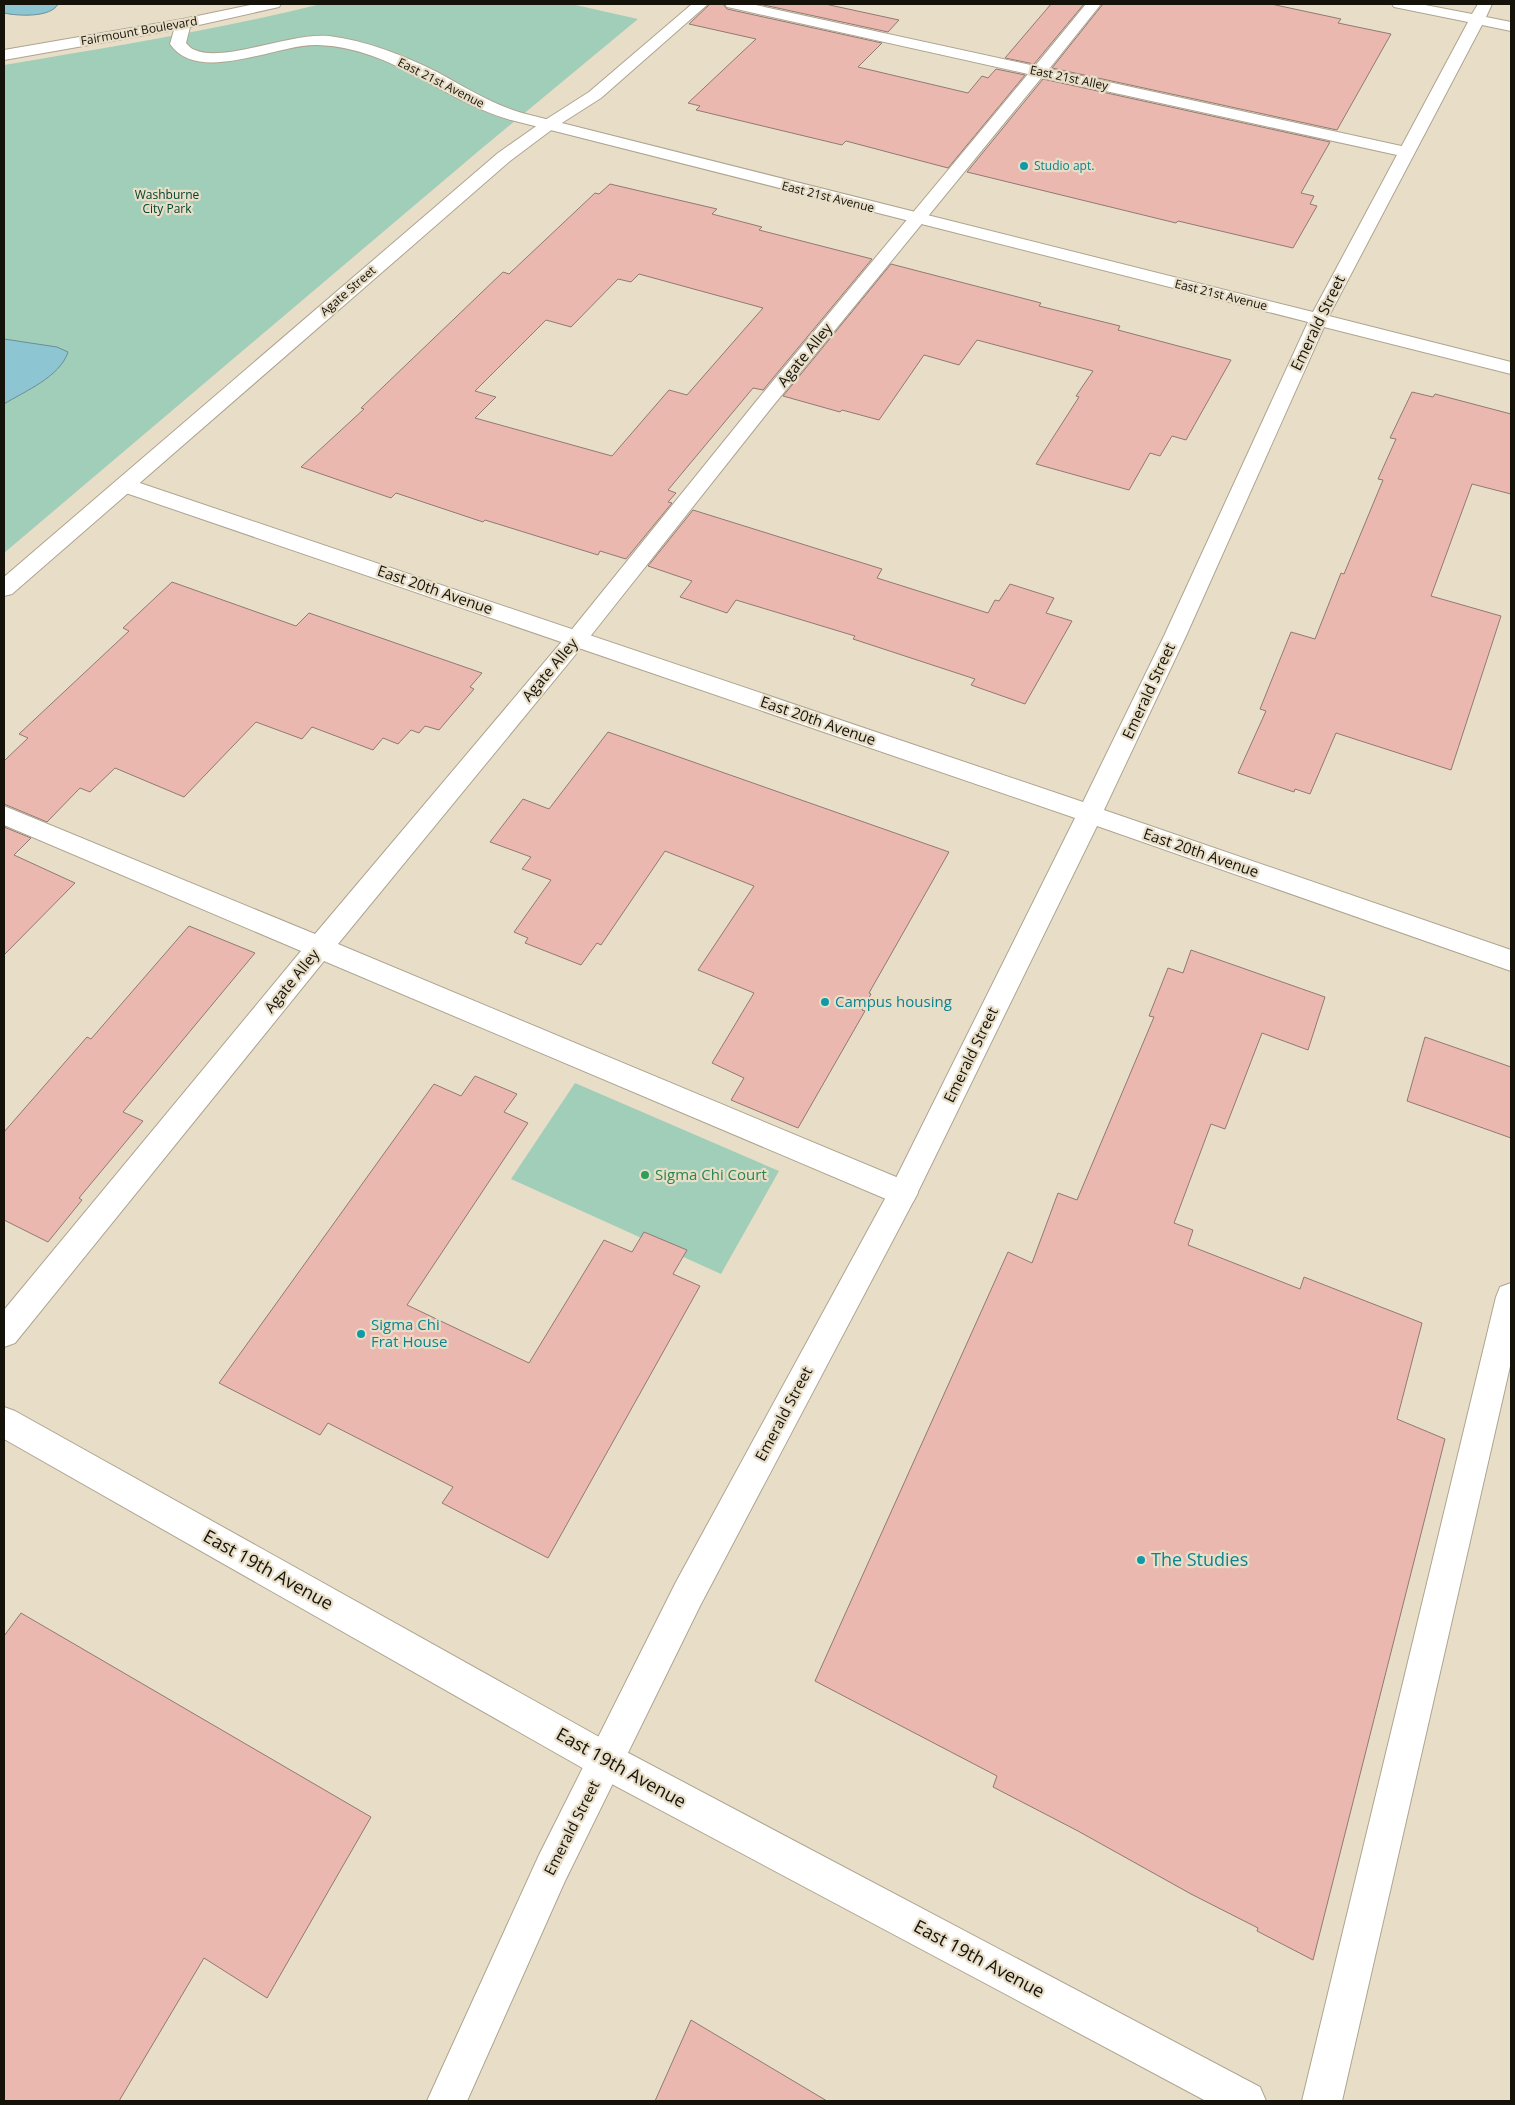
<svg xmlns="http://www.w3.org/2000/svg" width="1515" height="2105" font-family="'Open Sans',sans-serif">
<rect width="100%" height="100%" fill="#e8dec8"/>
<path fill="#a1ceb8" d="M 321,4 L 571,4 L 638,19 L 481,149 L 4,553 L 4,65 C 110,47 216,30 321,4 Z
M 575,1083 L 779,1171 L 721,1274 L 511,1179 Z"/>
<path fill="#8ec5d3" stroke="#6a8f97" d="M 4,4 L 58,4 C 51,18 17,16 4,13 Z
M 4,339 L 57,347 L 68,352 C 60,377 25,391 4,404 Z"/>
<path fill="#ebb8af" stroke="#917975" fill-rule="evenodd" d="M 710,4 L 723,4 L 727,9 L 882,43 L 858,67 L 968,93 L 982,76 L 988,78 L 996,69 L 1025,75 L 948,168 L 846,141 L 842,145 L 696,110 L 700,106 L 688,103 L 756,39 L 689,24 Z
M 759,4 L 825,4 L 899,20 L 888,32 Z
M 1051,4 L 1084,4 L 1034,64 L 1005,58 Z
M 1103,4 L 1271,4 L 1341,19 L 1338,23 L 1391,34 L 1337,130 L 1052,68 Z
M 1043,79 L 1330,142 L 1301,193 L 1314,196 L 1310,204 L 1317,206 L 1293,248 L 1178,221 L 1176,223 L 967,172 Z
M 610,184 L 717,209 L 712,214 L 762,227 L 759,230 L 872,259 L 763,390 L 753,388 L 668,490 L 676,493 L 668,502 L 672,503 L 626,559 L 600,551 L 598,555 L 485,520 L 483,522 L 396,493 L 391,498 L 301,467 L 364,409 L 361,408 L 503,272 L 509,274 L 595,193 L 599,194 ZM 639,274 L 763,308 L 687,395 L 669,390 L 612,456 L 475,418 L 496,397 L 475,391 L 546,320 L 571,327 L 618,279 L 631,282 Z
M 891,264 L 1041,303 L 1039,306 L 1120,326 L 1118,330 L 1231,360 L 1186,440 L 1172,436 L 1160,456 L 1150,453 L 1129,490 L 1036,464 L 1079,397 L 1076,396 L 1093,371 L 977,340 L 959,365 L 924,355 L 879,420 L 842,410 L 840,412 L 783,396 Z
M 1412,392 L 1433,397 L 1435,394 L 1511,414 L 1511,494 L 1472,484 L 1431,596 L 1501,616 L 1451,770 L 1336,733 L 1310,794 L 1295,789 L 1294,792 L 1238,773 L 1266,711 L 1260,709 L 1291,632 L 1315,639 L 1341,573 L 1344,574 L 1383,480 L 1378,479 L 1396,439 L 1390,438 Z
M 693,510 L 882,569 L 877,578 L 988,613 L 995,600 L 999,601 L 1010,584 L 1054,598 L 1046,613 L 1072,621 L 1025,704 L 971,685 L 975,679 L 853,639 L 855,636 L 736,600 L 727,613 L 680,597 L 692,581 L 648,566 Z
M 172,582 L 296,626 L 309,613 L 482,673 L 470,687 L 474,689 L 439,730 L 425,726 L 419,733 L 411,730 L 398,744 L 383,738 L 373,750 L 312,727 L 302,739 L 256,722 L 184,797 L 115,768 L 90,792 L 80,788 L 47,822 L 4,804 L 4,761 L 28,738 L 19,734 L 129,631 L 123,628 Z
M 608,732 L 949,852 L 869,993 L 871,994 L 862,1010 L 865,1011 L 798,1128 L 731,1100 L 744,1078 L 712,1063 L 754,993 L 698,970 L 754,886 L 665,851 L 601,945 L 597,943 L 581,965 L 525,943 L 528,938 L 514,932 L 551,880 L 522,869 L 531,857 L 490,842 L 523,799 L 549,809 Z
M 4,827 L 31,838 L 14,855 L 75,883 L 4,955 Z
M 189,926 L 255,953 L 123,1112 L 143,1121 L 79,1198 L 82,1200 L 48,1242 L 4,1220 L 4,1132 L 87,1037 L 91,1039 Z
M 1191,950 L 1325,997 L 1308,1050 L 1262,1033 L 1225,1129 L 1211,1124 L 1174,1223 L 1193,1230 L 1188,1245 L 1300,1289 L 1304,1277 L 1422,1323 L 1397,1419 L 1445,1439 L 1313,1960 L 1257,1931 L 1258,1928 L 1191,1894 L 1078,1831 L 993,1787 L 997,1776 L 815,1681 L 1008,1252 L 1032,1263 L 1058,1193 L 1077,1200 L 1154,1017 L 1149,1016 L 1168,968 L 1183,973 Z
M 1425,1037 L 1511,1067 L 1511,1138 L 1407,1101 Z
M 475,1076 L 517,1094 L 504,1112 L 528,1123 L 407,1305 L 529,1363 L 604,1240 L 632,1252 L 644,1232 L 687,1250 L 673,1274 L 700,1286 L 548,1558 L 442,1503 L 453,1487 L 328,1423 L 320,1435 L 219,1383 L 434,1084 L 461,1096 Z
M 21,1613 L 371,1817 L 267,1998 L 204,1958 L 119,2101 L 4,2101 L 4,1636 Z
M 691,2020 L 827,2101 L 655,2101 Z"/>
<g fill="none" stroke-linecap="round" stroke-linejoin="round">
<defs>
<path id="lane" d="M 725,4 L 751,4 L 1035,66 L 1086,4 L 1101,4 L 1049,69 L 1406,147 L 1412,148 L 1414,152 L 1412,156 L 1406,157 L 1042,77 L 772,407 L 585,643 L 338,944 L 913,1184 L 918,1193 L 913,1202 L 903,1206 L 893,1202 L 324,961 L 15,1343 L 4,1347 L 4,1310 L 301,951 L 4,825 L 4,806 L 315,934 L 569,633 L 758,399 L 1028,74 L 732,8 L 727,7 Z
M 1511,1283 L 1511,1362 L 1342,2101 L 1302,2101 L 1496,1297 L 1500,1287 Z"/>
<path id="street" d="M 255,4 L 281,4 L 279,7 L 190,27 L 186,43 C 189,46 191,49 195,50 C 223,63 292,32 329,36 C 367,41 403,55 437,72 C 465,87 491,104 522,113 L 1313,312 L 1468,22 L 1399,8 L 1394,7 L 1392,4 L 1420,4 L 1472,14 L 1478,4 L 1492,4 L 1486,17 L 1511,22 L 1511,31 L 1482,25 L 1329,316 L 1511,362 L 1511,374 L 1324,327 L 1186,636 L 1104,810 L 1511,950 L 1511,971 L 1097,826 L 913,1202 L 700,1606 L 565,1881 L 467,2101 L 427,2101 L 539,1855 L 676,1582 L 893,1184 L 1075,818 L 117,490 L 114,485 L 117,480 L 124,479 L 131,480 L 1083,802 L 1164,636 L 1308,322 L 511,120 C 443,101 394,48 318,45 C 278,43 199,86 170,44 L 174,30 L 4,60 L 4,50 L 183,19 Z"/>
<path id="secondary" d="M 692,4 L 708,4 L 601,98 L 554,128 L 510,161 L 12,594 L 4,596 L 4,577 L 498,153 L 542,122 L 589,92 Z
M 4,1407 L 15,1411 L 619,1748 L 1260,2087 L 1266,2101 L 1206,2101 L 593,1774 L 4,1439 Z"/>
</defs>
<use href="#lane" stroke="#aea490" stroke-width="2"/>
<use href="#street" stroke="#aea490" stroke-width="2"/>
<use href="#secondary" stroke="#aea490" stroke-width="2"/>
<use href="#lane" fill="#fff" fill-rule="evenodd"/>
<use href="#street" fill="#fff" fill-rule="evenodd"/>
<use href="#secondary" fill="#fff" fill-rule="evenodd"/>
</g>
<g fill="#0f9aa8" stroke="#e8dec8" stroke-width="2">
<circle cx="1024" cy="166" r="5"/>
<circle cx="825" cy="1002" r="5"/>
<circle cx="361" cy="1334" r="5"/>
<circle cx="1141" cy="1560" r="5"/>
</g>
<circle fill="#2e9e5b" stroke="#e8dec8" stroke-width="2" cx="645" cy="1175" r="5"/>
<g text-anchor="middle" stroke-width="4.5" stroke-linejoin="round" paint-order="stroke">
<g font-size="12" fill="#15120a" stroke="#e8dec8">
<text transform="translate(139 31) rotate(-10)" y="4">Fairmount Boulevard</text>
<text transform="translate(1069 78) rotate(12)" y="4">East 21st Alley</text>
<text transform="translate(441 83) rotate(27)" y="4">East 21st Avenue</text>
<text transform="translate(828 197) rotate(14)" y="4">East 21st Avenue</text>
<text transform="translate(348 291) rotate(-41)" y="4">Agate Street</text>
<text transform="translate(1221 295) rotate(14)" y="4">East 21st Avenue</text>
</g>
<g font-size="12" fill="#0d838f" stroke="#e8dec8" text-anchor="start">
<text x="1034" y="170">Studio apt.</text>
</g>
<g font-size="12" fill="#01432e" stroke="#e8dec8">
<text x="167" y="199">Washburne<tspan x="167" dy="14">City Park</tspan></text>
</g>
<g font-size="15" fill="#15120a" stroke="#e8dec8">
<text transform="translate(1318 323) rotate(-64)" y="5">Emerald Street</text>
<text transform="translate(805 355) rotate(-51)" y="5">Agate Alley</text>
<text transform="translate(435 590) rotate(19)" y="5">East 20th Avenue</text>
<text transform="translate(550 670) rotate(-50)" y="5">Agate Alley</text>
<text transform="translate(1149 691) rotate(-65)" y="5">Emerald Street</text>
<text transform="translate(818 721) rotate(19)" y="5">East 20th Avenue</text>
<text transform="translate(1201 853) rotate(19)" y="5">East 20th Avenue</text>
<text transform="translate(292 981) rotate(-51)" y="5">Agate Alley</text>
<text transform="translate(971 1055) rotate(-64)" y="5">Emerald Street</text>
<text transform="translate(784 1414) rotate(-62)" y="5">Emerald Street</text>
<text transform="translate(572 1828) rotate(-63)" y="5">Emerald Street</text>
</g>
<g font-size="15" fill="#0d838f" stroke="#e8dec8" text-anchor="start">
<text x="835" y="1007">Campus housing</text>
<text x="371" y="1330">Sigma Chi<tspan x="371" dy="17">Frat House</tspan></text>
</g>
<g font-size="15" fill="#27864d" stroke="#e8dec8" text-anchor="start">
<text x="655" y="1180">Sigma Chi Court</text>
</g>
<g font-size="18" fill="#0d838f" stroke="#e8dec8" text-anchor="start">
<text x="1151" y="1566">The Studies</text>
</g>
<g font-size="18" fill="#15120a" stroke="#e8dec8">
<text transform="translate(268 1570) rotate(29)" y="6">East 19th Avenue</text>
<text transform="translate(621 1768) rotate(29)" y="6">East 19th Avenue</text>
<text transform="translate(979 1959) rotate(28)" y="6">East 19th Avenue</text>
</g>
</g>
<rect width="1515" height="2105" fill="none" stroke="#15120a" stroke-width="10"/>
</svg>
